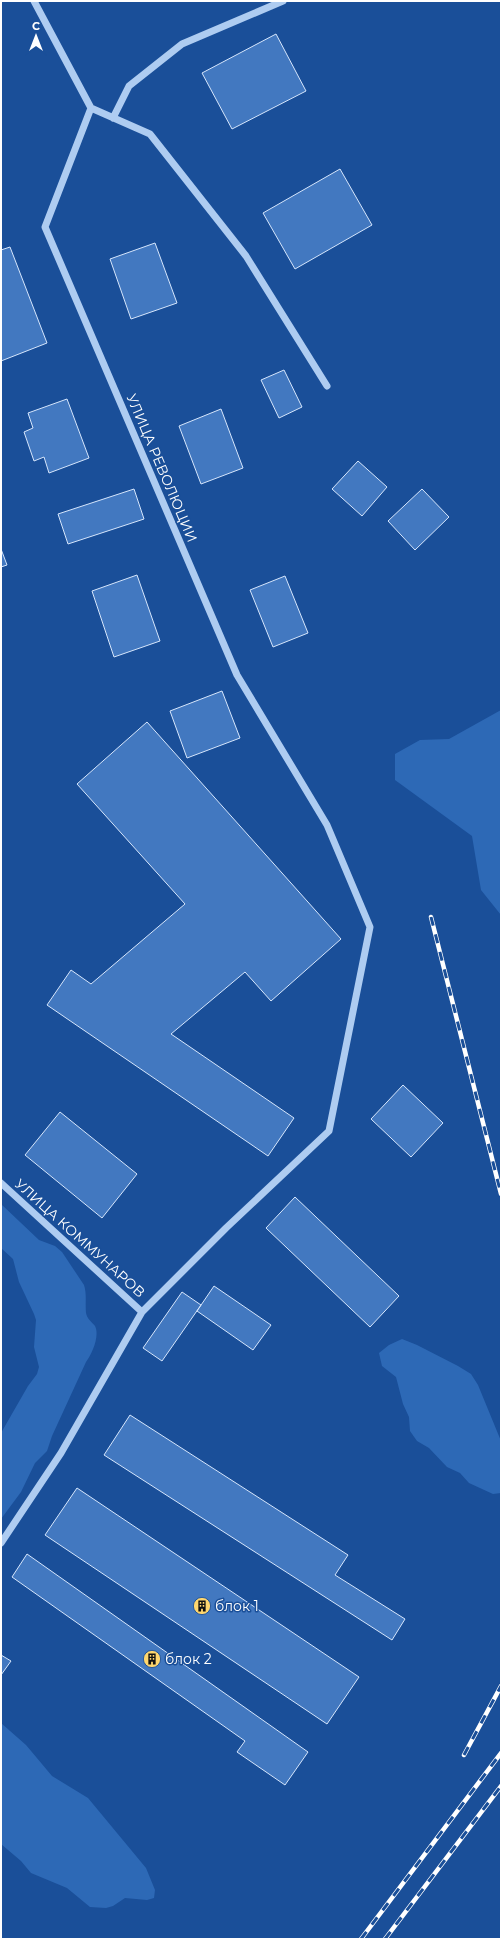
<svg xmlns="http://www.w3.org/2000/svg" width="502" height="1940" font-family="Montserrat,sans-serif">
<rect width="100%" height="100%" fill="#1a4f99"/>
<path fill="#2d69b6" d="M 501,710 L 501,915 L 481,890 L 472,836 L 395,780 L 395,754 L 420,740 L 449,739 Z
M 1,1204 L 39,1240 L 55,1246 L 62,1252 L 84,1285 C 87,1294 85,1304 86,1313 C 87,1319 92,1322 95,1326 C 100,1336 92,1354 86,1362 L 52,1436 L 47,1451 L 35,1463 L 21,1492 L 1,1519 L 1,1433 L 28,1386 L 37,1374 L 39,1367 L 34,1347 L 36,1320 L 34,1314 L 19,1282 L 13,1259 L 1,1248 Z
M 402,1339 L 417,1345 L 458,1366 L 471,1374 L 478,1385 L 501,1441 L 501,1493 L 493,1494 L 469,1483 L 460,1473 L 447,1467 L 429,1448 L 417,1441 L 410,1431 L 409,1417 L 403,1404 L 396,1377 L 382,1366 L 379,1353 L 389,1345 Z
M 1,1723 L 26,1745 L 52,1776 L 88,1798 L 146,1868 L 155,1890 L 154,1898 L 147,1900 L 125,1898 L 113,1906 L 106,1908 L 90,1907 L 67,1888 L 31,1873 L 21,1861 L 1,1844 Z"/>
<path fill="#4278c0" stroke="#d6e6fc" d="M 276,34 L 306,91 L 232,129 L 202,73 Z
M 340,169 L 372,225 L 295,269 L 263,213 Z
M 155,243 L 177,303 L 131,319 L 110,259 Z
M 10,247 L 47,343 L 1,361 L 1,250 Z
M 284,370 L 302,407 L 279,418 L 261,380 Z
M 67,399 L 89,458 L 49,473 L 44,457 L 34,461 L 24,432 L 33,428 L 28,413 Z
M 221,409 L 243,468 L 201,484 L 179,426 Z
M 358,461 L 387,487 L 362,516 L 332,489 Z
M 134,489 L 144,519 L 68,544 L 58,514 Z
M 422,489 L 449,517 L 415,550 L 388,521 Z
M 1,549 L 7,565 L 1,567 Z
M 137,575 L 160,641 L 114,657 L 92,591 Z
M 285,576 L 308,633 L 273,647 L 250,590 Z
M 222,691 L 240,738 L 187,758 L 170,711 Z
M 147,722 L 341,939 L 271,1001 L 245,972 L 171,1034 L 294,1118 L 268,1156 L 47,1005 L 71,970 L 91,984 L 185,904 L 77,784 Z
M 403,1085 L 443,1123 L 411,1157 L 371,1119 Z
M 60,1112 L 137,1174 L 102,1218 L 25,1155 Z
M 295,1197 L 399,1296 L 370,1327 L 266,1228 Z
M 214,1286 L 271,1325 L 253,1350 L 197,1311 Z
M 182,1292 L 201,1305 L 162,1361 L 143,1348 Z
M 130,1415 L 348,1555 L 335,1575 L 405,1619 L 392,1640 L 104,1455 Z
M 77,1488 L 359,1677 L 327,1724 L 45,1535 Z
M 27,1554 L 308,1752 L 285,1785 L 237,1752 L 245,1741 L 12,1577 Z
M 1,1655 L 11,1661 L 1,1675 Z"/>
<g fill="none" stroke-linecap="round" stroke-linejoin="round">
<path stroke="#aeccf1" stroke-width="7" d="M 91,108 L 150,134 L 246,256 L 327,386
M 113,118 L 129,86 L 182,44 L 283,1
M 1,1183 L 142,1312
M 1,1543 L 61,1453 L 142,1312 L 226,1228 L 329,1131 L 370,927 L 327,825 L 237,675 L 45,227 L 91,108 L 34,1"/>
<defs>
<path id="rail" d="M 431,917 L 501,1194
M 464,1755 L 501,1686
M 361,1939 L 501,1753
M 385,1939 L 501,1786"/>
</defs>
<use href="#rail" stroke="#fff" stroke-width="4.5"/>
<use href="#rail" stroke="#1a4f99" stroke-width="3" stroke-dasharray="9" stroke-linecap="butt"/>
</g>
<defs>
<symbol id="building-disc" viewBox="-11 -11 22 22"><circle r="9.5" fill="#ffd76e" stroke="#1a4f99"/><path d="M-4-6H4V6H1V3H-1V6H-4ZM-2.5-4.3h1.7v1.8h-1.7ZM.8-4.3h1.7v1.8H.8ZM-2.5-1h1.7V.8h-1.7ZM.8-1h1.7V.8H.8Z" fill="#111"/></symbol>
</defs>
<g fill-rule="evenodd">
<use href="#building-disc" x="192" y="1596" width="20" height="20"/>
<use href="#building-disc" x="142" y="1649" width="20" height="20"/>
</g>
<g text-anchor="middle" stroke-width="3" stroke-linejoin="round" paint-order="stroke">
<g font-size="14" fill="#fff" stroke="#1a4f99">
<text transform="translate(162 468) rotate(67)" y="5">УЛИЦА РЕВОЛЮЦИИ</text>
<text transform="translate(80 1238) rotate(42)" y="5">УЛИЦА КОММУНАРОВ</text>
</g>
<g font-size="14" fill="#fff" stroke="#1a4f99" text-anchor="start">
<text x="215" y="1611">блок 1</text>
<text x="165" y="1664">блок 2</text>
</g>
</g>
<rect width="502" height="1940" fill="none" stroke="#ffffff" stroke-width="4"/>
<g transform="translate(36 36)" stroke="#1a4f99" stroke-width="3" paint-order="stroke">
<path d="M0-3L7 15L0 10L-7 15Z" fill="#ffffff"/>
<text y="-6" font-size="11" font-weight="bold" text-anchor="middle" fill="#ffffff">С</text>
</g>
</svg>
